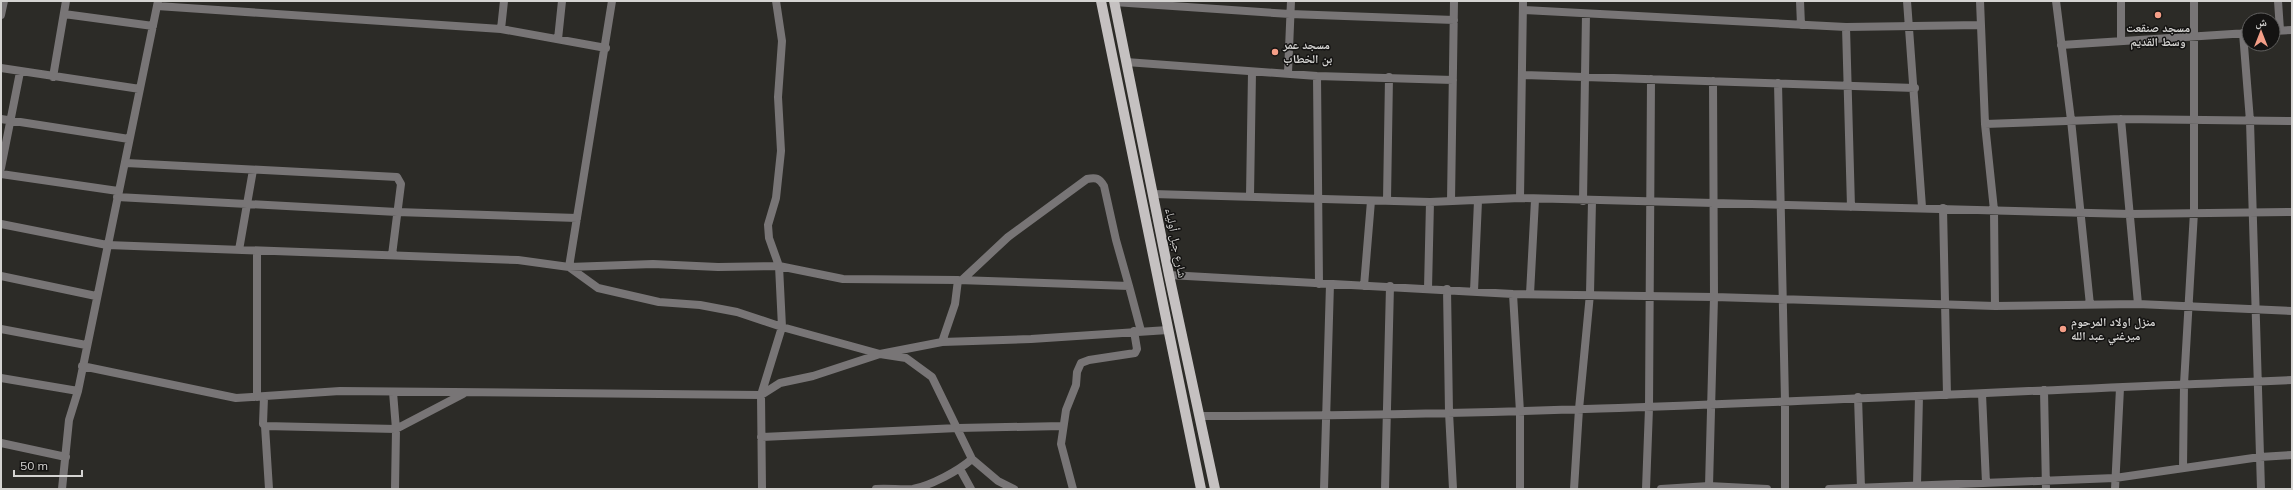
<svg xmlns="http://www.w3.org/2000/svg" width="2293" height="490" font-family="Mulish,'Noto Naskh Arabic',sans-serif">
<rect width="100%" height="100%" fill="#2c2b27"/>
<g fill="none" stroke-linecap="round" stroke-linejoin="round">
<path stroke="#787576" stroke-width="8" d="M 612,1 L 569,267 L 598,288 L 659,302 L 700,305 L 737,312 L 782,327 L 761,395 L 762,489
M 776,1 L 782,41 L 778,97 L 781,151 L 776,198 L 768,225 L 769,238 L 779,266 L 782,327 L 880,354 L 906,358 L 932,377 L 972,459 L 998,481 L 1014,489
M 1800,1 L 1801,25
M 1907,1 L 1922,207
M 1980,1 L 1985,124 L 1994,210 L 1995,306
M 2056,1 L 2071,120 L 2090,305
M 2278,1 L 2280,30
M 1114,2 L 1290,14 L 1454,20
M 157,6 L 501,29 L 606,48
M 1523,10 L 1846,27 L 1981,25
M 64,14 L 153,26
M 1,15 L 4,1
M 1846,27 L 1851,207
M 501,29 L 504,1
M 2273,31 L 2292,30
M 2243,33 L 2250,121 L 2261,489
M 558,39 L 562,1
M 2121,41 L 2121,1
M 2061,45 L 2248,33
M 1126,62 L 1317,76 L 1453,80
M 1,68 L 140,89
M 1288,73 L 1291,1
M 1523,75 L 1915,88
M 1317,76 L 1319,284
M 53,77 L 66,1
M 1778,83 L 1785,401 L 1785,489
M 1,119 L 129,139
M 2121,119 L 2138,304
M 1985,124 L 2121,119 L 2292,121
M 126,163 L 397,177 L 401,184 L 392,255
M 1,168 L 20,72
M 1,174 L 118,191
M 1153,194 L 1430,202 L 1520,198 L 2130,214 L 2292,212
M 1250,196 L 1252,72
M 117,197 L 397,212 L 577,218
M 1520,198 L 1523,1
M 1387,200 L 1389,77
M 1451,201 L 1454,1
M 1583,201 L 1586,14
M 1943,208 L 1947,395
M 1,224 L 107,245 L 518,260 L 569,267 L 653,264 L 718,267 L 779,266 L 843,279 L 958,280 L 1129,286 L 1141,331
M 239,250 L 253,170
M 1169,275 L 1513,294 L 1714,297 L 1995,306 L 2138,304 L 2292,311
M 1,276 L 96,296
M 962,280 L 1008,237 L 1087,179 C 1096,177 1099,178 1104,186 L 1116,240 L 1129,286
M 1364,286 L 1371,201
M 1428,289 L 1430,202
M 1447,289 L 1449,412 L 1453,489
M 1474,291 L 1478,201
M 1513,294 L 1520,412 L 1520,489
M 1530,294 L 1535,200
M 1,329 L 86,345
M 942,342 L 955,304 L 958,280
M 82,366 L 236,398 L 340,391 L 761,395 L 780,383 L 813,376 L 880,354 L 942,342 L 1031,339 L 1168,330
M 1,378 L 78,391
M 2044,390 L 2046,489
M 393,392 L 396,429 L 395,489
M 1982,394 L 1986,483
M 257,397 L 257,251
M 264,397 L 263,424 L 265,426 L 269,489
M 1858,397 L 1861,488
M 1199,416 C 1564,416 1928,394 2292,380
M 265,426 L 396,429 L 463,394
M 761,437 L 958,428 L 1063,426
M 1,443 L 66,457
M 2183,468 L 2184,384 L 2194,212 L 2194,1
M 960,469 L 971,489
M 1917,485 L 1919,396
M 1709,486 L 1714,297 L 1713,81
M 62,489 L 69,420 L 78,391 L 158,1
M 876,489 C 888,488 902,490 913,489 C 932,485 958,471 972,459
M 1073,489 L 1061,444 L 1066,410 L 1076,385 L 1077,372 L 1081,363 L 1089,360 L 1135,353 L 1137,349 L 1134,331
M 1324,489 L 1330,284
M 1385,489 L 1390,286
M 1574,489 L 1579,409 L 1590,294 L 1592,201
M 1646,489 L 1649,408 L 1651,79
M 1661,489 L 1709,486 L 1767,489
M 1829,489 L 2115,478 L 2260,457 L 2292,455
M 2115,489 L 2120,388"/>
<path stroke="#c5c1c1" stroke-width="10" d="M 1101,1 L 1201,489
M 1114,1 L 1169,275 L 1215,489"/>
</g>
<g fill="#f49e87" stroke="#141312" stroke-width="1.5">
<circle cx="2158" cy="15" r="4"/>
<circle cx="1275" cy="52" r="4"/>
<circle cx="2063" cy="329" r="4"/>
</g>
<g text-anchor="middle" stroke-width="3" stroke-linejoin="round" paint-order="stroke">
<g font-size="12" font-weight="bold" fill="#d5d4d2" stroke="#141312" text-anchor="start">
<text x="2158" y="32" text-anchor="middle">مسجد صنقعت<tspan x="2158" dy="14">وسط القديم</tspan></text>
<text x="1283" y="49">مسجد عمر<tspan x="1283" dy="14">بن الخطاب</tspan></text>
<text x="2071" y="326">منزل اولاد المرحوم<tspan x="2071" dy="14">ميرغني عبد الله</tspan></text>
</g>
<g font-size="12" fill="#d5d4d2" stroke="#141312">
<text transform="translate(1176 243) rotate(79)" y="4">شارع جبل أولياء</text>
</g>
</g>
<rect width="2293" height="490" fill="none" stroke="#d5d4d2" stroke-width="4"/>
<g transform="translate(2261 32)"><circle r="19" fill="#141312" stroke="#61605f"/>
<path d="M0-3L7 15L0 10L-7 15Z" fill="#f49e87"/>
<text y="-6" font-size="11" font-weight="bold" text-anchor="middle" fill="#d5d4d2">ش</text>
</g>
<path d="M14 470v6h68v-6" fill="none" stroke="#d5d4d2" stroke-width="2"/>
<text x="20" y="470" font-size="12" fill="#d5d4d2" stroke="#141312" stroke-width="3" paint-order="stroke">50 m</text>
</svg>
